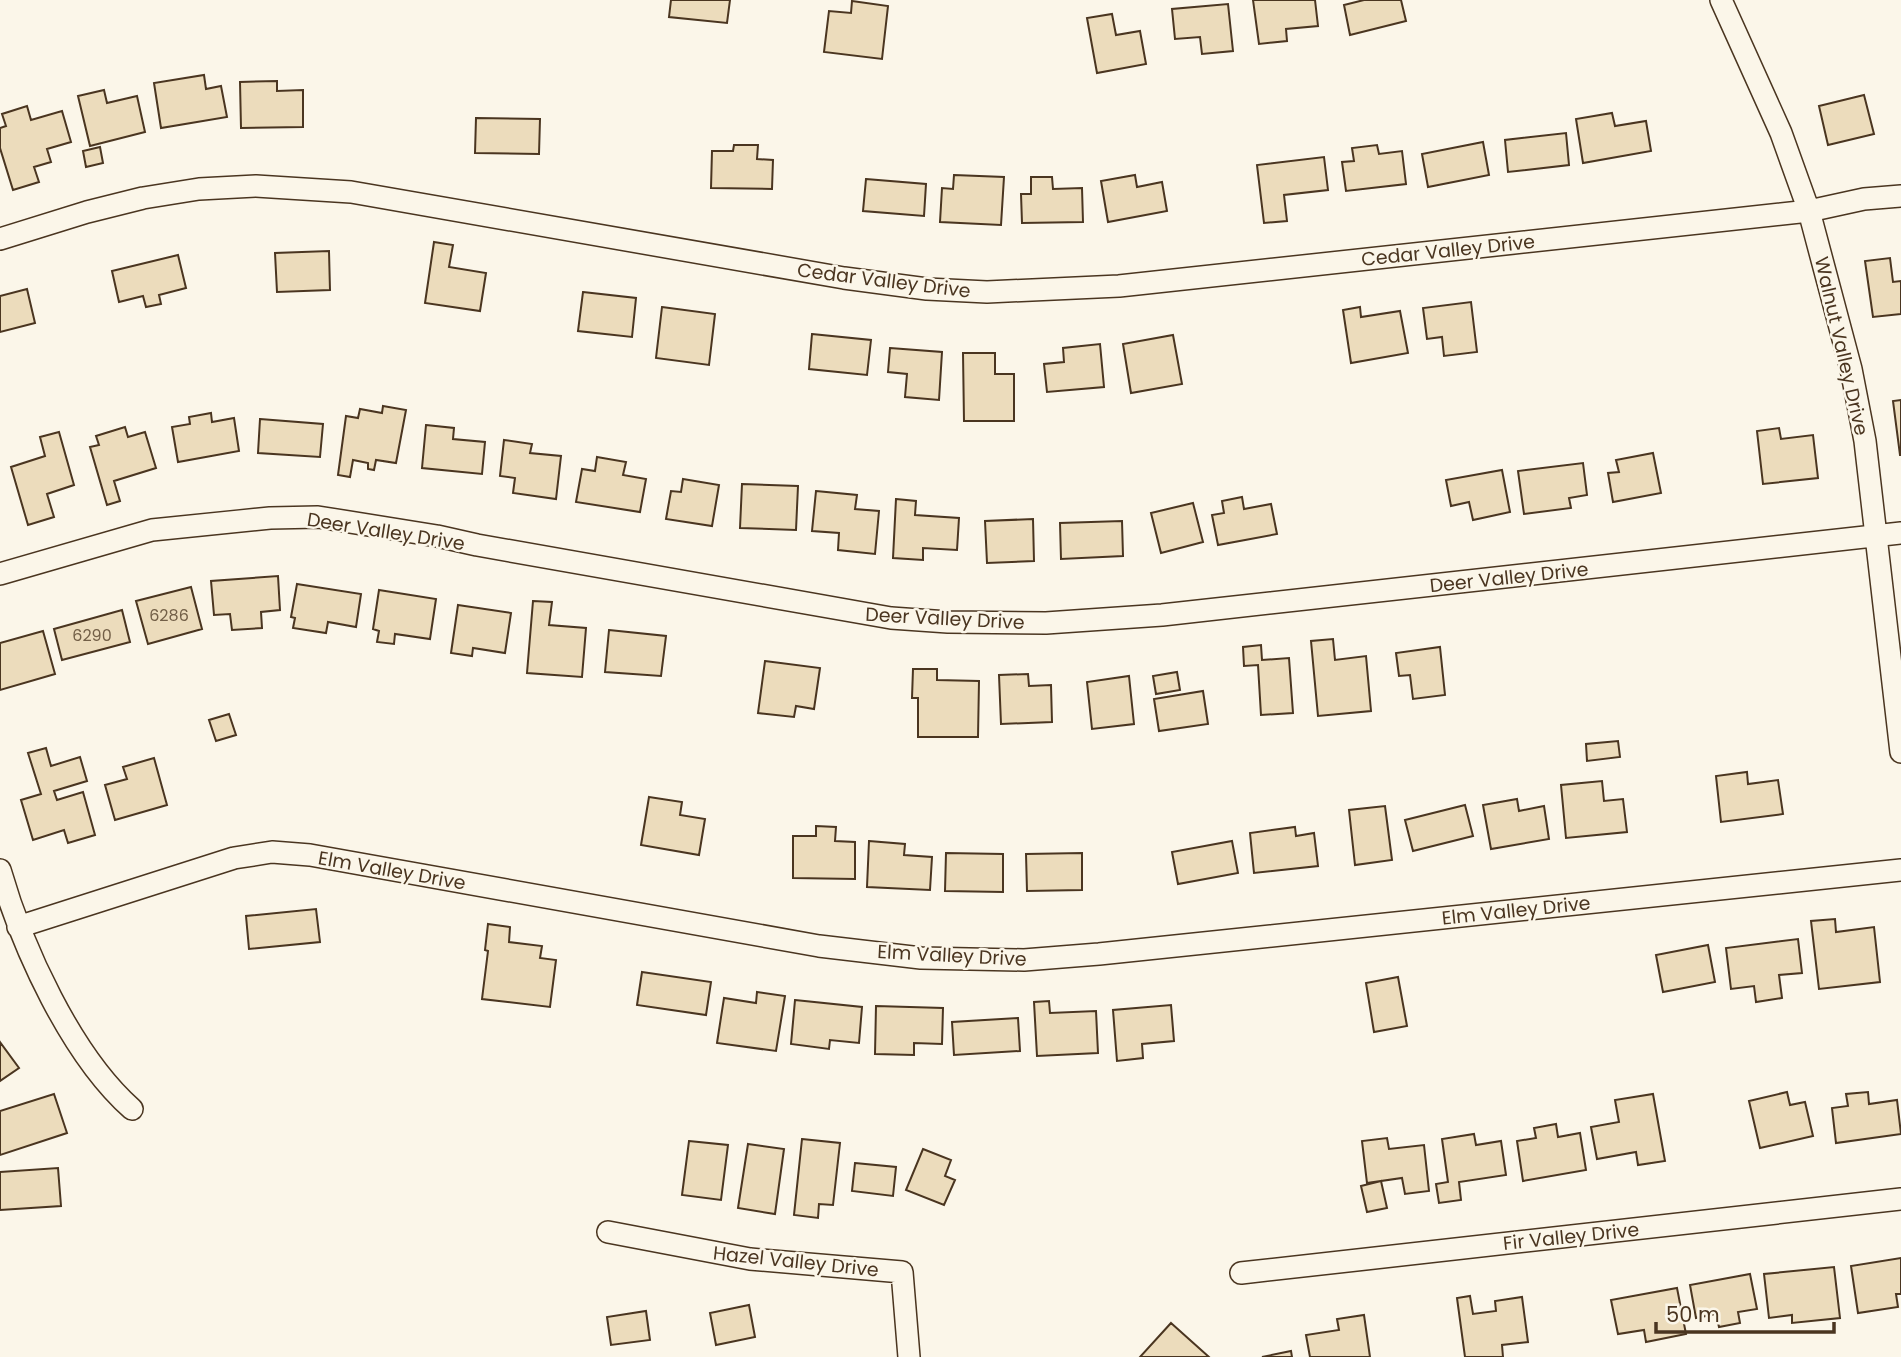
<svg xmlns="http://www.w3.org/2000/svg" width="1901" height="1357" font-family="Poppins,sans-serif">
<rect width="100%" height="100%" fill="#fbf6e9"/>
<path fill="#ecdcbc" stroke="#4a3520" stroke-width="2" d="M 671,0 L 730,0 L 727,23 L 669,17 Z
M 1253,0 L 1315,0 L 1318,26 L 1286,29 L 1287,41 L 1259,44 Z
M 1364,0 L 1401,0 L 1406,21 L 1350,35 L 1344,5 Z
M 852,1 L 888,6 L 882,59 L 824,52 L 829,11 L 851,13 Z
M 1228,4 L 1233,51 L 1202,54 L 1200,37 L 1175,39 L 1172,9 Z
M 1112,14 L 1116,35 L 1140,31 L 1146,64 L 1097,73 L 1087,18 Z
M 204,75 L 206,89 L 221,86 L 227,117 L 161,128 L 154,83 Z
M 277,81 L 277,91 L 303,90 L 303,127 L 241,128 L 240,82 Z
M 104,90 L 107,103 L 137,96 L 145,132 L 90,146 L 78,96 Z
M 1864,95 L 1874,134 L 1828,145 L 1819,106 Z
M 27,106 L 31,120 L 62,111 L 71,142 L 47,149 L 51,162 L 34,167 L 39,182 L 13,190 L 0,148 L 0,128 L 6,126 L 2,114 Z
M 1612,113 L 1615,126 L 1646,121 L 1651,151 L 1583,163 L 1576,119 Z
M 476,118 L 540,119 L 539,154 L 475,153 Z
M 1566,133 L 1569,165 L 1508,172 L 1505,140 Z
M 1483,142 L 1489,175 L 1428,187 L 1422,154 Z
M 734,145 L 758,145 L 757,159 L 773,160 L 772,189 L 711,188 L 712,151 L 733,151 Z
M 1377,145 L 1379,154 L 1402,151 L 1406,184 L 1346,191 L 1342,162 L 1354,161 L 1352,148 Z
M 100,147 L 103,163 L 86,167 L 83,151 Z
M 1324,157 L 1328,190 L 1284,195 L 1287,221 L 1264,223 L 1257,165 Z
M 954,175 L 1004,177 L 1001,225 L 940,222 L 942,188 L 953,189 Z
M 1135,175 L 1137,187 L 1162,182 L 1167,211 L 1108,222 L 1101,181 Z
M 1031,177 L 1052,177 L 1053,189 L 1082,188 L 1083,222 L 1022,223 L 1021,194 L 1031,194 Z
M 866,179 L 926,184 L 924,216 L 863,211 Z
M 434,242 L 453,245 L 449,267 L 486,273 L 480,311 L 425,303 Z
M 329,251 L 330,290 L 277,292 L 275,253 Z
M 178,255 L 186,288 L 159,295 L 161,304 L 146,307 L 143,296 L 119,302 L 112,271 Z
M 1890,258 L 1893,282 L 1901,281 L 1901,314 L 1873,317 L 1865,261 Z
M 27,289 L 35,323 L 0,332 L 0,296 Z
M 583,292 L 636,298 L 632,337 L 578,331 Z
M 1471,302 L 1477,352 L 1444,356 L 1442,337 L 1427,339 L 1423,308 Z
M 662,307 L 715,314 L 709,365 L 656,358 Z
M 1360,307 L 1361,317 L 1400,311 L 1408,353 L 1351,363 L 1343,310 Z
M 812,334 L 871,340 L 867,375 L 809,369 Z
M 1173,335 L 1182,384 L 1131,393 L 1123,344 Z
M 1100,344 L 1104,387 L 1047,392 L 1044,364 L 1064,362 L 1063,348 Z
M 890,348 L 942,352 L 939,400 L 905,397 L 907,374 L 888,372 Z
M 963,353 L 995,353 L 995,374 L 1014,374 L 1014,421 L 964,421 Z
M 1901,400 L 1901,455 L 1900,455 L 1893,401 Z
M 383,406 L 406,410 L 396,463 L 376,460 L 374,470 L 368,469 L 368,463 L 353,460 L 350,477 L 338,475 L 346,416 L 358,418 L 360,409 L 382,413 Z
M 211,413 L 212,422 L 234,418 L 239,451 L 178,462 L 172,427 L 190,424 L 189,417 Z
M 260,419 L 323,424 L 320,457 L 258,453 Z
M 426,425 L 454,428 L 453,439 L 485,442 L 482,474 L 422,468 Z
M 125,427 L 128,437 L 145,432 L 156,468 L 114,481 L 120,501 L 107,505 L 90,447 L 99,445 L 96,436 Z
M 1779,428 L 1781,439 L 1813,435 L 1818,478 L 1763,484 L 1757,431 Z
M 59,432 L 74,485 L 47,494 L 54,517 L 28,525 L 11,467 L 45,456 L 40,437 Z
M 504,440 L 532,444 L 530,453 L 561,456 L 556,499 L 513,493 L 515,478 L 500,476 Z
M 1653,453 L 1661,493 L 1613,502 L 1608,473 L 1619,472 L 1616,460 Z
M 597,457 L 626,462 L 623,475 L 646,479 L 640,512 L 576,502 L 582,469 L 595,471 Z
M 1583,463 L 1587,495 L 1569,498 L 1571,508 L 1524,514 L 1518,471 Z
M 1502,470 L 1510,512 L 1473,520 L 1469,502 L 1451,506 L 1446,480 Z
M 683,479 L 719,485 L 712,526 L 666,519 L 671,491 L 681,492 Z
M 742,484 L 798,486 L 796,530 L 740,528 Z
M 816,491 L 857,495 L 855,509 L 879,511 L 875,554 L 838,550 L 839,533 L 812,531 Z
M 1242,497 L 1244,509 L 1271,504 L 1277,534 L 1218,545 L 1212,515 L 1224,513 L 1222,501 Z
M 896,499 L 916,501 L 915,515 L 959,518 L 957,550 L 923,548 L 923,560 L 893,558 Z
M 1193,503 L 1203,542 L 1161,553 L 1151,513 Z
M 1033,519 L 1034,561 L 987,563 L 985,521 Z
M 1122,521 L 1123,556 L 1061,559 L 1060,523 Z
M 278,576 L 280,610 L 261,612 L 262,628 L 232,630 L 230,614 L 214,615 L 211,581 Z
M 297,584 L 361,594 L 356,627 L 328,622 L 326,633 L 293,628 L 295,618 L 291,617 Z
M 191,587 L 202,629 L 148,644 L 136,601 Z
M 379,590 L 436,599 L 430,639 L 395,634 L 394,644 L 377,642 L 379,631 L 373,629 Z
M 533,601 L 552,602 L 549,625 L 586,628 L 582,677 L 527,673 Z
M 458,605 L 511,613 L 505,653 L 473,648 L 472,656 L 451,653 Z
M 122,610 L 130,642 L 62,660 L 54,629 Z
M 609,630 L 666,636 L 661,676 L 605,672 Z
M 43,631 L 55,674 L 0,690 L 0,643 Z
M 1333,639 L 1335,660 L 1366,656 L 1371,711 L 1318,716 L 1311,641 Z
M 1261,645 L 1262,660 L 1289,658 L 1293,713 L 1261,715 L 1258,665 L 1244,666 L 1243,647 Z
M 1440,647 L 1445,695 L 1413,699 L 1410,675 L 1399,676 L 1396,653 Z
M 765,661 L 820,668 L 814,709 L 796,706 L 794,717 L 758,713 Z
M 913,669 L 937,669 L 937,680 L 979,681 L 978,737 L 918,737 L 918,698 L 912,698 Z
M 1177,672 L 1180,690 L 1156,694 L 1153,676 Z
M 1028,674 L 1029,686 L 1051,685 L 1052,722 L 1001,724 L 999,675 Z
M 1129,676 L 1134,724 L 1092,729 L 1087,682 Z
M 1203,691 L 1208,724 L 1159,731 L 1154,699 Z
M 229,714 L 236,735 L 216,741 L 209,720 Z
M 1618,741 L 1620,757 L 1587,761 L 1586,744 Z
M 46,748 L 51,766 L 80,757 L 87,781 L 54,791 L 57,800 L 83,792 L 95,835 L 68,843 L 64,830 L 33,840 L 21,800 L 41,794 L 28,753 Z
M 154,758 L 167,805 L 115,820 L 105,785 L 127,779 L 123,767 Z
M 1747,772 L 1748,784 L 1778,780 L 1783,814 L 1721,822 L 1716,776 Z
M 1602,781 L 1604,801 L 1623,799 L 1627,832 L 1566,838 L 1561,785 Z
M 649,797 L 682,802 L 680,815 L 705,819 L 699,855 L 641,845 Z
M 1517,799 L 1519,811 L 1544,806 L 1549,839 L 1491,849 L 1483,805 Z
M 1465,805 L 1473,836 L 1413,851 L 1405,820 Z
M 1385,806 L 1392,860 L 1355,865 L 1349,810 Z
M 816,826 L 836,827 L 835,841 L 855,842 L 855,879 L 793,878 L 793,836 L 816,836 Z
M 1295,827 L 1296,836 L 1314,833 L 1318,866 L 1254,873 L 1250,833 Z
M 869,841 L 905,844 L 904,855 L 932,857 L 930,890 L 867,887 Z
M 1232,841 L 1238,873 L 1178,884 L 1172,852 Z
M 946,853 L 1003,854 L 1003,892 L 945,891 Z
M 1082,853 L 1082,890 L 1027,891 L 1026,854 Z
M 316,909 L 320,942 L 249,949 L 246,916 Z
M 1835,919 L 1836,932 L 1874,927 L 1880,982 L 1819,989 L 1811,921 Z
M 488,924 L 510,927 L 509,942 L 542,946 L 540,958 L 556,960 L 550,1007 L 482,999 L 488,951 L 485,950 Z
M 1798,939 L 1802,973 L 1779,975 L 1782,998 L 1756,1002 L 1754,986 L 1731,989 L 1726,948 Z
M 1708,945 L 1715,982 L 1663,992 L 1656,955 Z
M 642,972 L 711,982 L 706,1015 L 637,1005 Z
M 1398,977 L 1407,1026 L 1374,1032 L 1366,983 Z
M 757,992 L 785,996 L 776,1051 L 717,1043 L 724,998 L 756,1003 Z
M 795,1000 L 862,1007 L 859,1043 L 830,1040 L 829,1049 L 791,1044 Z
M 1049,1001 L 1050,1013 L 1096,1011 L 1098,1053 L 1037,1056 L 1034,1002 Z
M 1171,1005 L 1174,1041 L 1142,1044 L 1143,1058 L 1117,1061 L 1113,1010 Z
M 876,1006 L 943,1008 L 942,1044 L 914,1043 L 914,1055 L 875,1054 Z
M 1018,1018 L 1020,1051 L 954,1055 L 952,1022 Z
M 0,1042 L 19,1068 L 0,1081 Z
M 1787,1092 L 1790,1105 L 1805,1102 L 1813,1136 L 1760,1148 L 1749,1101 Z
M 1868,1092 L 1869,1104 L 1897,1100 L 1901,1134 L 1836,1143 L 1832,1108 L 1848,1106 L 1846,1094 Z
M 54,1094 L 67,1133 L 0,1155 L 0,1111 Z
M 1653,1094 L 1665,1161 L 1638,1165 L 1636,1152 L 1597,1159 L 1591,1127 L 1619,1122 L 1615,1100 Z
M 1556,1124 L 1558,1137 L 1580,1133 L 1586,1170 L 1523,1181 L 1517,1141 L 1536,1138 L 1534,1128 Z
M 1474,1134 L 1476,1145 L 1501,1141 L 1506,1175 L 1459,1182 L 1461,1200 L 1439,1203 L 1436,1184 L 1448,1182 L 1442,1139 Z
M 1387,1138 L 1389,1149 L 1424,1145 L 1429,1191 L 1405,1194 L 1402,1178 L 1367,1183 L 1362,1141 Z
M 802,1139 L 840,1143 L 833,1205 L 819,1204 L 818,1218 L 794,1215 Z
M 689,1141 L 728,1145 L 721,1200 L 682,1195 Z
M 748,1144 L 784,1149 L 775,1214 L 738,1208 Z
M 923,1149 L 951,1160 L 945,1176 L 955,1180 L 944,1205 L 906,1190 Z
M 855,1163 L 896,1167 L 893,1196 L 852,1191 Z
M 58,1168 L 61,1206 L 0,1210 L 0,1172 Z
M 1381,1181 L 1387,1208 L 1367,1212 L 1361,1186 Z
M 1901,1258 L 1901,1294 L 1896,1294 L 1898,1307 L 1858,1313 L 1851,1266 Z
M 1834,1267 L 1840,1318 L 1792,1323 L 1792,1315 L 1769,1318 L 1764,1274 Z
M 1750,1274 L 1757,1309 L 1738,1312 L 1740,1323 L 1719,1327 L 1716,1314 L 1696,1318 L 1690,1285 Z
M 1677,1288 L 1686,1334 L 1646,1342 L 1644,1330 L 1618,1334 L 1611,1300 Z
M 1470,1296 L 1473,1314 L 1496,1311 L 1495,1301 L 1522,1297 L 1528,1342 L 1502,1345 L 1503,1357 L 1465,1357 L 1457,1298 Z
M 749,1305 L 755,1337 L 716,1345 L 710,1313 Z
M 646,1311 L 650,1340 L 611,1345 L 607,1317 Z
M 1364,1315 L 1370,1357 L 1310,1357 L 1306,1335 L 1339,1330 L 1337,1319 Z
M 1171,1323 L 1209,1357 L 1140,1357 Z
M 1291,1351 L 1292,1357 L 1262,1357 Z"/>
<g fill="none" stroke-linecap="round" stroke-linejoin="round">
<defs>
<path id="street" d="M 1721,0 L 1781,133 L 1809,211 L 1851,369 L 1865,441 L 1901,752
M 0,239 L 87,212 L 143,198 L 199,189 L 256,186 L 351,192 L 844,278 L 927,289 L 987,292 L 1119,286 L 1809,211 L 1864,199 L 1901,196
M 0,574 L 152,530 L 270,518 L 318,517 L 437,536 L 477,545 L 891,618 L 948,622 L 1046,623 L 1162,615 L 1901,533
M 0,870 C 22,947 71,1055 132,1109
M 18,927 L 234,858 L 272,852 L 310,855 L 819,946 L 921,958 L 1024,960 L 1099,954 L 1901,870
M 608,1232 L 750,1259 L 902,1272 L 909,1357
M 1241,1273 L 1901,1199"/>
</defs>
<use href="#street" stroke="#4a3520" stroke-width="24"/>
<use href="#street" stroke="#fbf6e9" stroke-width="21"/>
</g>
<g text-anchor="middle" stroke-width="5" stroke-linejoin="round" paint-order="stroke">
<g font-size="16" fill="#725f47">
<text x="169" y="621">6286</text>
<text x="92" y="641">6290</text>
</g>
<g font-size="19" fill="#4a3520" stroke="#fbf6e9">
<text transform="translate(1448 250) rotate(-6)" y="7">Cedar Valley Drive</text>
<text transform="translate(884 280) rotate(7)" y="7">Cedar Valley Drive</text>
<text transform="translate(1842 346) rotate(77)" y="7">Walnut Valley Drive</text>
<text transform="translate(386 531) rotate(9)" y="7">Deer Valley Drive</text>
<text transform="translate(1509 577) rotate(-6)" y="7">Deer Valley Drive</text>
<text transform="translate(945 618) rotate(3)" y="7">Deer Valley Drive</text>
<text transform="translate(392 870) rotate(10)" y="7">Elm Valley Drive</text>
<text transform="translate(1516 910) rotate(-6)" y="7">Elm Valley Drive</text>
<text transform="translate(952 955) rotate(3)" y="7">Elm Valley Drive</text>
<text transform="translate(1571 1236) rotate(-6)" y="7">Fir Valley Drive</text>
<text transform="translate(796 1261) rotate(6)" y="7">Hazel Valley Drive</text>
</g>
</g>
<path d="M1656 1322v10h178v-10" fill="none" stroke="#4a3520" stroke-width="3.5"/>
<text x="1666" y="1322" font-size="21" fill="#4a3520" stroke="#fbf6e9" stroke-width="5" paint-order="stroke">50 m</text>
</svg>
